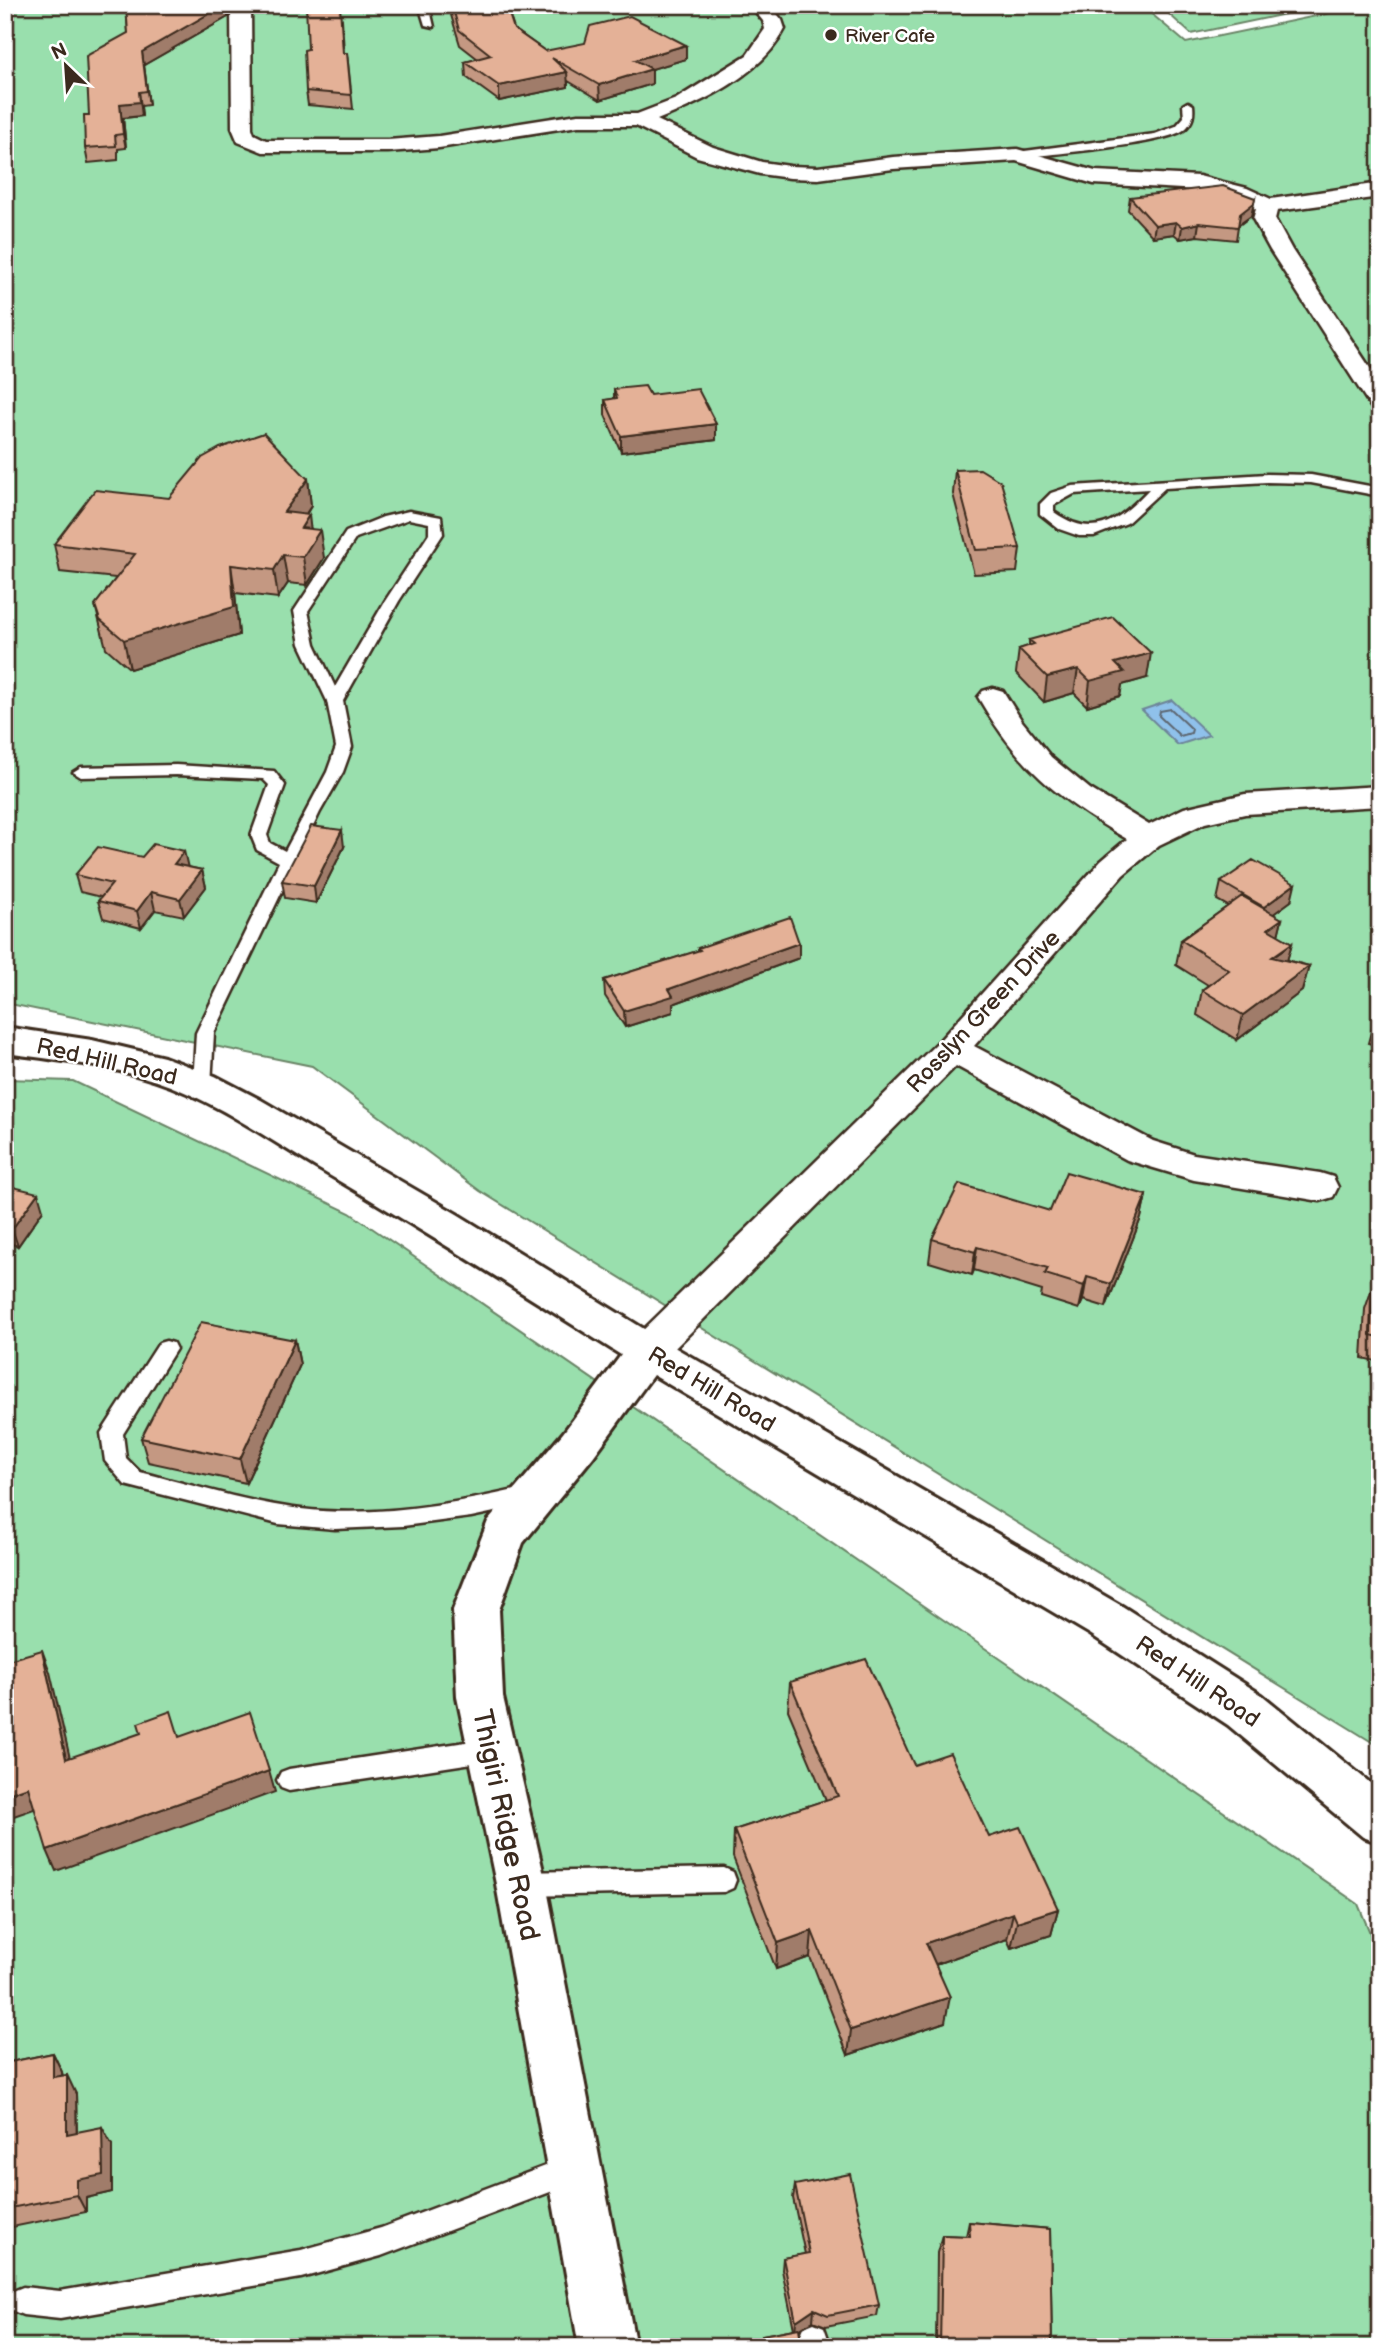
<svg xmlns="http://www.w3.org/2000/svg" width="1385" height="2352" font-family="'Balsamiq Sans',sans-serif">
<rect width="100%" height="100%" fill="#fff"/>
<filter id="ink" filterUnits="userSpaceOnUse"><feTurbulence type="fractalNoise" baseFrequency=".0143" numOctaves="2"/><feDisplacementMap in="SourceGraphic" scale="14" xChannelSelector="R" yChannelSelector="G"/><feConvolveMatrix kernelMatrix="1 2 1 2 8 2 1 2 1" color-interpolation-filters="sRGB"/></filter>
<g filter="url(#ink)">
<path fill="#99dfad" stroke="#6a8466" stroke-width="2" d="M 5,5 L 1141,5 L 1186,43 L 1340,11 L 1380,5 L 1380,1747 L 480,1191 L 312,1066 L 5,1003 Z
M 1159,5 L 1329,5 L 1191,34 Z
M 5,1079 L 73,1081 L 350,1213 L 1358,1904 L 1380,1957 L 1380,2347 L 5,2347 Z"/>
<path fill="#8fc1eb" stroke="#6d8599" stroke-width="2" d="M 1172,700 L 1209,735 L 1178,745 L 1142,710 Z"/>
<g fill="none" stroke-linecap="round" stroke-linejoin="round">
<path stroke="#5d6670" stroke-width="2" d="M 1171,709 L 1192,729 L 1191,733 L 1180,736 L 1159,716 L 1160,711 Z"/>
<defs>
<path id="lane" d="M 419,5 L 429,5 L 434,27 L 425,25 Z
M 1188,102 L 1193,105 C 1194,115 1193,122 1185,129 C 1166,145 1048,154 1017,158 L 1011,155 L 1017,152 L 1155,134 L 1176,126 L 1184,117 L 1183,105 Z
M 1267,474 L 1311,475 L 1380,488 L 1380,496 L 1311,483 L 1267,482 L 1165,488 L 1127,523 L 1094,536 L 1079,536 L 1059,529 L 1040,514 L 1040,504 L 1051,493 L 1072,486 ZM 1149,489 C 1118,521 1095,541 1054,512 L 1054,505 L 1074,494 Z
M 409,511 L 441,517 L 443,534 L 399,601 L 343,701 L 352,747 L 343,772 L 320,812 L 214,1033 L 211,1085 L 209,1090 L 195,1090 L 193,1085 L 196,1033 L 279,862 L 257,850 L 251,835 L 269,785 L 263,779 L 176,775 L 81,777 L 73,772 L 81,767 L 176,765 L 274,771 L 285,785 L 267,835 L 270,843 L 285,851 L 327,772 L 336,747 L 327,701 L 300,644 L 294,611 L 346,532 L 383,517 ZM 409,519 L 429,523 L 429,534 L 385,601 L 335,687 L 315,644 L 308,611 L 356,538 Z
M 166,1341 L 173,1343 L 176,1349 L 123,1434 L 126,1458 L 140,1472 C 193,1485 246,1502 301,1509 C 375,1518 456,1504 528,1487 L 536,1490 L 539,1496 L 536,1502 L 528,1505 L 471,1517 L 403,1526 L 335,1529 L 278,1524 L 125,1485 L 105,1461 L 101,1433 L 159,1343 Z
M 492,1738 L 500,1741 L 504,1749 L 500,1757 L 492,1760 L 289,1791 L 281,1788 L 277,1780 L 281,1772 L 289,1769 Z
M 724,1868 L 733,1872 L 736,1880 L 733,1888 L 724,1892 L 522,1896 L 513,1892 L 510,1884 L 513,1876 L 522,1872 Z
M 572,2156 L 582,2160 L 586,2170 L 582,2180 L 381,2256 L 301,2278 L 60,2319 L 23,2315 L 13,2311 L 9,2301 L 13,2291 L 23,2287 L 60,2291 L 301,2250 L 381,2228 Z
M 814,2323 L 824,2327 L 831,2347 L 803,2347 L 800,2337 L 804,2327 Z"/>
<path id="street" d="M 231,5 L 251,5 L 252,128 L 254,134 L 266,140 L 388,140 L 439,136 L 578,114 L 637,114 L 676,99 L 747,55 L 765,29 L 763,21 L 750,5 L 770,5 L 782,20 L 785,29 C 763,74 703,102 657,120 L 713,147 L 762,162 L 790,166 L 818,167 L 893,157 L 1017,149 L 1095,171 L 1199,176 L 1247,188 L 1271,199 L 1380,183 L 1380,197 L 1277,211 L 1275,219 L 1292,250 L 1380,383 L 1380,409 L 1371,407 L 1270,250 L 1253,219 L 1256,209 L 1231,198 L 1199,190 L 1094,184 L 1016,161 L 893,169 L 818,179 L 790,178 L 760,174 L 697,157 L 636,126 L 578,126 L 439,148 L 388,152 L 263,152 L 238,142 L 232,128 Z
M 993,688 L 1003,691 L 1022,721 L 1051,757 L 1090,789 L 1149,825 L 1184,808 L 1245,794 L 1380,786 L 1380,806 L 1245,814 L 1205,823 L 1159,845 L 1123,875 L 974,1046 L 1153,1141 L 1194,1154 L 1320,1173 L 1333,1177 L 1338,1187 L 1333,1197 L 1320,1201 L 1194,1180 L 1127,1160 L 956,1066 L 661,1362 L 647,1366 L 633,1362 L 627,1351 L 633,1340 L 940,1040 L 1101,861 L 1127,839 C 1058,799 1018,767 978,697 L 983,691 Z"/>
<path id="secondary" d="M 5,1027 L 92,1040 L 164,1057 L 215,1076 L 261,1100 L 457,1214 L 662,1340 L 1122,1606 L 1262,1695 L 1380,1791 L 1380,1843 L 1363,1837 L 1228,1725 L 1090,1634 L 653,1375 L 593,1457 L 523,1543 L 499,1610 L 503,1697 L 546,1884 L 636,2347 L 579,2347 L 496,1884 L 457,1697 L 453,1610 L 488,1521 L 563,1433 L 621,1355 C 521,1292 421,1229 319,1169 C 267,1138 214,1100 156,1081 C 108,1065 55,1060 5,1053 Z"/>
</defs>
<use href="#lane" stroke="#3b2a1e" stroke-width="5"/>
<use href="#street" stroke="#3b2a1e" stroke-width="5"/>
<use href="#secondary" stroke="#3b2a1e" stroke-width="6"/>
<use href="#lane" fill="#fff" fill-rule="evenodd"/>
<use href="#street" fill="#fff" fill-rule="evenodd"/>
<use href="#secondary" fill="#fff" fill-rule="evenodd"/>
</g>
<path fill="#c49882" stroke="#3b2a1e" stroke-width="2" d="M 126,5 L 227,5 L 228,17 L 144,65 L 149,105 L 141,106 L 142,116 L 123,118 L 126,148 L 118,149 L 118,160 L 88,163 L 85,148 L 89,115 L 128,33 Z
M 448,5 L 506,5 L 514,29 L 545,51 L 686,59 L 651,69 L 652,84 L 600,100 L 568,81 L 568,87 L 499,101 L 466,77 L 465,62 L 478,59 L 460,45 Z
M 342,19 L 344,53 L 347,53 L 353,109 L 308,105 L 306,91 L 308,49 Z
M 1130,197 L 1255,198 L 1251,216 L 1238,226 L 1236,240 L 1197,236 L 1180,239 L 1174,234 L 1153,237 L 1128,210 Z
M 614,389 L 716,424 L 716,440 L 621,452 L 605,415 L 605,400 L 614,399 Z
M 955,470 L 1020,548 L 1017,572 L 974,574 L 953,494 Z
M 308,479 L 311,506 L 306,515 L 311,529 L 324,558 L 307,585 L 288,583 L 278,598 L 235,593 L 239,635 L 130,669 L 106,648 L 95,605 L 116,578 L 60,572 L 54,544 L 169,498 Z
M 1029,640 L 1147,678 L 1122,685 L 1120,696 L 1087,706 L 1074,693 L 1044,702 L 1016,673 L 1019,649 L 1029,646 Z
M 344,847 L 316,903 L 285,898 L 282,881 Z
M 188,867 L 202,870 L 206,887 L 184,916 L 155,910 L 141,928 L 103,918 L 98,901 L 101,897 L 80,892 L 75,875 Z
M 1221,882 L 1291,901 L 1273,914 L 1282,919 L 1278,935 L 1292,943 L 1287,960 L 1309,966 L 1302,991 L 1237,1040 L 1197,1015 L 1202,990 L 1208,985 L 1176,965 L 1181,940 L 1228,906 L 1217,900 Z
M 799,943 L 799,958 L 673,1004 L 673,1012 L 625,1027 L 605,996 L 604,980 L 698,951 L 698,948 Z
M 1380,999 L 1380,1046 L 1368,1043 Z
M 1380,1120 L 1380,1136 L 1376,1135 Z
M 5,1185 L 43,1210 L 18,1246 L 5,1242 Z
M 1146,1195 L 1141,1218 L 1106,1307 L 1083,1300 L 1079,1309 L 1041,1297 L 1042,1291 L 974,1270 L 972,1275 L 929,1262 L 932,1239 L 1050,1211 Z
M 1373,1286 L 1380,1287 L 1380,1362 L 1362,1358 L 1365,1309 Z
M 295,1340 L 300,1365 L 246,1483 L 148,1462 L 141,1438 Z
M 790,1682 L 914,1765 L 989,1837 L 1058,1909 L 1051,1935 L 1011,1948 L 1007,1939 L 936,1964 L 945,2022 L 848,2055 L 810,1957 L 776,1969 L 733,1857 L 734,1830 L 826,1800 L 788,1710 Z
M 53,2053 L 62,2072 L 63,2076 L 76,2094 L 77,2132 L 112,2145 L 112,2192 L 86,2198 L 86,2212 L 12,2227 L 12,2256 L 5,2257 L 5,2063 Z
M 795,2185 L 879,2305 L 877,2316 L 826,2326 L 813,2321 L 799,2329 L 801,2342 L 810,2347 L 762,2347 L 762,2335 L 794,2329 L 782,2270 L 783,2258 L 805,2254 L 793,2198 Z
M 969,2222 L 1050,2229 L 1052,2347 L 936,2347 L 937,2253 L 942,2235 L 966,2236 Z"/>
<path fill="#a07c6a" stroke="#3b2a1e" stroke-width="2" d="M 224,5 L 227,5 L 228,17 L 144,65 L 149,105 L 142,52 Z
M 686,45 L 686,59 L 635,74 L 635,60 Z
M 652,69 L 652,84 L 600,100 L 599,85 Z
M 567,72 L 568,87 L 499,101 L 499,86 Z
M 139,92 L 142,116 L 123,118 L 126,148 L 123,134 L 120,104 Z
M 1255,198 L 1251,216 L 1237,226 L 1240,214 Z
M 1176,222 L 1174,234 L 1153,237 L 1155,225 Z
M 1199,223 L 1197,236 L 1180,239 L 1182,227 Z
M 716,424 L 716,440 L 621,452 L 621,436 Z
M 308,479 L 311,506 L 288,540 L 284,512 Z
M 309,515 L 312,542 L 320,530 L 324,558 L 307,585 L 303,557 L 301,528 Z
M 283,555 L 288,583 L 278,598 L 274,570 Z
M 231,565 L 235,593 L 239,635 L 130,669 L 124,640 Z
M 1151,653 L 1147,678 L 1122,685 L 1120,696 L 1087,706 L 1090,681 L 1115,663 Z
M 1078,669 L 1074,693 L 1044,702 L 1047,677 Z
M 342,830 L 344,847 L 316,903 L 314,886 Z
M 184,851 L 188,868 L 174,864 Z
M 202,870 L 206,887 L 184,916 L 180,899 Z
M 1295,884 L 1291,901 L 1260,924 L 1264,907 Z
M 151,892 L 155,910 L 141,928 L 137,911 Z
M 1282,919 L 1276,944 L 1268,929 Z
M 799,943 L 799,958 L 673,1004 L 673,1012 L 625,1027 L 624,1011 L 669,989 Z
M 1292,943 L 1285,968 L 1272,957 Z
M 1309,966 L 1302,991 L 1237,1040 L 1243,1015 Z
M 38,1193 L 43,1210 L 18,1246 L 12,1229 Z
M 1146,1195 L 1141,1218 L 1106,1307 L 1111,1284 Z
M 977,1247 L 974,1270 L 972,1275 L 975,1252 Z
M 1087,1277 L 1083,1300 L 1079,1309 L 1084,1286 Z
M 295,1340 L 300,1365 L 246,1483 L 240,1459 Z
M 42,1650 L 50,1672 L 75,1780 L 66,1759 Z
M 269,1771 L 275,1792 L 56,1871 L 47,1850 Z
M 28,1787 L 37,1808 L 5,1819 L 5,1795 Z
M 1058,1909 L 1051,1935 L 1011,1948 L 1017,1922 Z
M 5,1910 L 10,1919 L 11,1979 L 5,1980 Z
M 1013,1913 L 1007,1939 L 922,1969 L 926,1943 Z
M 812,1931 L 810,1957 L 776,1969 L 778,1943 Z
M 950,1997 L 945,2022 L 848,2055 L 851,2030 Z
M 53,2053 L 62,2072 L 63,2096 L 53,2077 Z
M 67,2075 L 76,2094 L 77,2152 L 67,2134 Z
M 102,2127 L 112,2145 L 112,2192 L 86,2198 L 86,2212 L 77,2195 L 77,2180 Z
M 5,2217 L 12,2227 L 12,2256 L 5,2245 Z
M 814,2309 L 813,2321 L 795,2332 L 796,2321 Z"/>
<path fill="#e4b197" stroke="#3b2a1e" stroke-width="2" d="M 126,5 L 224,5 L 142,52 L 147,91 L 139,92 L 140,102 L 120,104 L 123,134 L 115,135 L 116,146 L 85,148 L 84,115 L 89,115 L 86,56 L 128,33 Z
M 306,5 L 340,6 L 343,53 L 347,53 L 351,95 L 306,91 L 304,50 L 308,49 Z
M 452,5 L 506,5 L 514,29 L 545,51 L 585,43 L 590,26 L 630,16 L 686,45 L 635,60 L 652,69 L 599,85 L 552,58 L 567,72 L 499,86 L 465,62 L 491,55 L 459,30 Z
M 1223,186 L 1255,198 L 1254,203 L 1240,214 L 1238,227 L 1199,223 L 1182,227 L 1176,222 L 1155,225 L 1130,197 Z
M 645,386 L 650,395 L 698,389 L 716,424 L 621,436 L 605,400 L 617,398 L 614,389 Z
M 264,433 L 308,479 L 284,512 L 309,515 L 301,528 L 320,530 L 303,557 L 283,555 L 274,570 L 231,565 L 234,607 L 124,640 L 100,620 L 95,605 L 135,554 L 54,544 L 95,490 L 169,498 L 202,458 L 220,448 Z
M 980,469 L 1001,482 L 1020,548 L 976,550 L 955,470 Z
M 1113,617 L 1151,653 L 1115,663 L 1124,672 L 1090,681 L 1078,669 L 1047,677 L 1019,649 L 1034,644 L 1029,640 Z
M 311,826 L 342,830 L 314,886 L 282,881 Z
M 153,844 L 184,851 L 174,864 L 202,870 L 180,899 L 151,892 L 137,911 L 98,901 L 112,884 L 75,875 L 98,847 L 142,857 Z
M 1253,860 L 1295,884 L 1264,907 L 1221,882 Z
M 1242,896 L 1282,919 L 1268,929 L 1292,943 L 1272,957 L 1309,966 L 1243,1015 L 1202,990 L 1229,970 L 1181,940 Z
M 790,917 L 799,943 L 669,989 L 673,996 L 624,1011 L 604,980 L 700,950 L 698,948 Z
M 1380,1002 L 1380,1021 L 1375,1020 Z
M 1066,1172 L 1146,1195 L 1111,1284 L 1087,1277 L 1084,1286 L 1045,1274 L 1048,1268 L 977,1247 L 975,1252 L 932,1239 L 959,1184 L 1050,1211 Z
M 5,1185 L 38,1193 L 12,1229 L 5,1227 Z
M 1373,1286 L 1380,1287 L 1380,1337 L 1370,1335 Z
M 201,1322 L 295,1340 L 240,1459 L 141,1438 Z
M 42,1650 L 66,1759 L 141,1733 L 138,1723 L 171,1711 L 179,1737 L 250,1712 L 269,1771 L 47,1850 L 28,1787 L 5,1795 L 5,1661 Z
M 866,1659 L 914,1765 L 950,1753 L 989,1837 L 1020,1827 L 1058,1909 L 1017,1922 L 1013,1913 L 926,1943 L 950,1997 L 851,2030 L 812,1931 L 778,1943 L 734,1830 L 838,1796 L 790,1682 Z
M 53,2053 L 53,2077 L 67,2075 L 67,2134 L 102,2127 L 103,2175 L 77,2180 L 77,2195 L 5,2209 L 5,2063 Z
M 850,2174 L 879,2305 L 828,2315 L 814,2309 L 796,2321 L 783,2258 L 809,2253 L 795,2185 Z
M 969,2222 L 1050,2229 L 1052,2346 L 1018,2342 L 1018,2347 L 940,2347 L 942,2235 L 970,2236 Z
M 799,2328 L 801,2342 L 809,2344 L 810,2347 L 764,2347 L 762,2335 Z"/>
</g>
<circle fill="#3b2a1e" stroke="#fff" stroke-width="2.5" cx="831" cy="35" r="7"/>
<g text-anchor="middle" stroke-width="5" stroke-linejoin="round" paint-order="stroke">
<g font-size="19" fill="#3b2a1e" stroke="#fff" text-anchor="start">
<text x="845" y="42">River Cafe</text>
</g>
<g font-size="23" fill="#3b2a1e" stroke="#fff">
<text transform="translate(983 1011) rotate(-47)" y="8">Rosslyn Green Drive</text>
<text transform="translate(107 1061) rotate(13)" y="8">Red Hill Road</text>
<text transform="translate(712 1389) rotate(31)" y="8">Red Hill Road</text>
<text transform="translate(1198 1681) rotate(34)" y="8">Red Hill Road</text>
</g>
<g font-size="28" fill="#3b2a1e" stroke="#fff">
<text transform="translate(507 1825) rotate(78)" y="10">Thigiri Ridge Road</text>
</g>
</g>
<rect width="1385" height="2352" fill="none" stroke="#fff" stroke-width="28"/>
<rect x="14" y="14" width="1357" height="2324" fill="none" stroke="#3b2a1e" stroke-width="2.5" filter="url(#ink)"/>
<g transform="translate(66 66) rotate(335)" stroke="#ffffff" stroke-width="5" paint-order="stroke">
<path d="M0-5L12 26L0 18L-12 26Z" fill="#3b2a1e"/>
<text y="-10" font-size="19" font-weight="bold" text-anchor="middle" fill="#3b2a1e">N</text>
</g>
</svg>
